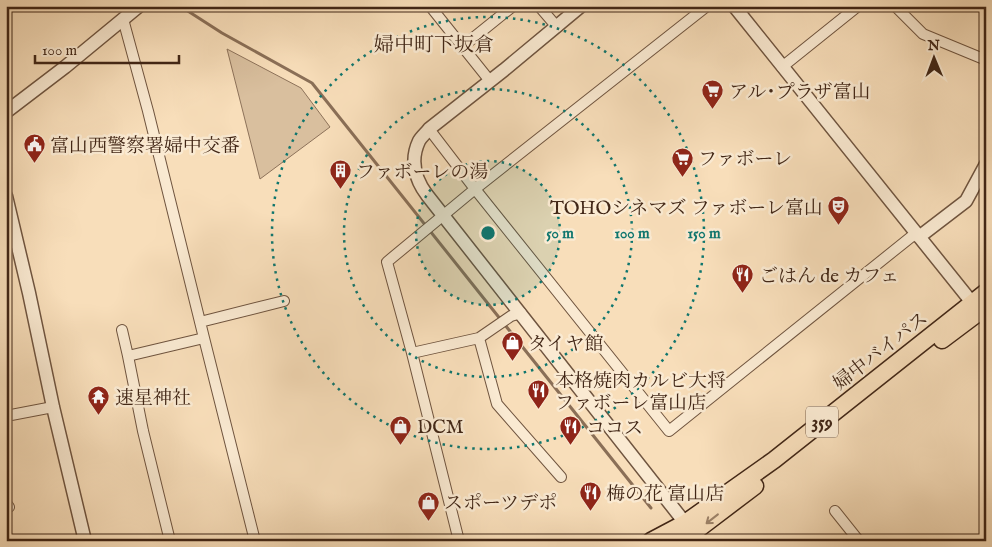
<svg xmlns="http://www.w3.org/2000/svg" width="992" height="547" font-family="'IM FELL English','Noto Serif JP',serif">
<rect width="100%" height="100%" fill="#f8deba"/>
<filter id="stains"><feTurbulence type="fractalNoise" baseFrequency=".004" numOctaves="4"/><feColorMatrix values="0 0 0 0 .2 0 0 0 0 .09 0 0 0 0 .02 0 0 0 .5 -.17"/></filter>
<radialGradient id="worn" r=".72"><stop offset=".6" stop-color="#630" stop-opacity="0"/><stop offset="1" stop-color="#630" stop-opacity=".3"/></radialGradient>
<path fill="#d9bf9e" stroke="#8d725a" d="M 227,49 L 301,88 L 330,127 L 260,179 Z"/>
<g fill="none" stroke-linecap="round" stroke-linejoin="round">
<path stroke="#8a6f57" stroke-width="3" d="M 180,6 L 222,33 L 312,83 L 651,508"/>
<defs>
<path id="minor" d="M 430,6 L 490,81
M 539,6 L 557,27
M 895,6 L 923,34 L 986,60
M 123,19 L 148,111 L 204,338 L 255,541
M 462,47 L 513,6
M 782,67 L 858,6
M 429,129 L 475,189 L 669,431 L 916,233
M 200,322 L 284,301
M 122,330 L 128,356 L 143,431 L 170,541
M 479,338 L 497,404 L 561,477
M 412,353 L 479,338 L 511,316 L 521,313
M 128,356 L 204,338
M 6,416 L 53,407
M 6,503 L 9,507 L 6,508
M 835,511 L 859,541
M 459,541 L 412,353 L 387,262 L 475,189 L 707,6"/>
<path id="tertiary" d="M 581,6 L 504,70 L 429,129 C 426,133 421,137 419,141 C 410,160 415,179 427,195 L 693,533 L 698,541
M 734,6 L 986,320
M 6,112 L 65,67 L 139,6
M 6,196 L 29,293 L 53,407 L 85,541
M 919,237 L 966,201 L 986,164"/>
<path id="trunk" d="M 942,340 L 986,307
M 651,541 L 685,523 L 774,460 L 986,292
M 680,541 L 693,533 L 755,486"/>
</defs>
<use href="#minor" stroke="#6f543f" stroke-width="12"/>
<use href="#tertiary" stroke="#6f543f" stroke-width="15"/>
<use href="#trunk" stroke="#412616" stroke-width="19"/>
<use href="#minor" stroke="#faead2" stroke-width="10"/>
<use href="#tertiary" stroke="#faead2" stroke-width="12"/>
<use href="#trunk" stroke="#f8deba" stroke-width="16"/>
</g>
<defs><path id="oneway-shaft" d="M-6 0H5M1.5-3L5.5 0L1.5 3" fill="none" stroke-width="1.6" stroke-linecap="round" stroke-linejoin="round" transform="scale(1.25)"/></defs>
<use stroke="#9c8268" href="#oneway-shaft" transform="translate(712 519) rotate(142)"/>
<circle cx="488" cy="233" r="72" fill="#0f766e" fill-opacity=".12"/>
<g fill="none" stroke="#0f766e" stroke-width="2.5" stroke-dasharray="2.5 5">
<circle cx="488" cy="233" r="72"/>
<circle cx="488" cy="233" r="144"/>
<circle cx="488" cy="233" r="216"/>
</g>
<defs>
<symbol id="supermarket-pin" viewBox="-11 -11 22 30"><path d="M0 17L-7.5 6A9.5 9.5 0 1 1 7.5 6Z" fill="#8f2418" stroke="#faead2"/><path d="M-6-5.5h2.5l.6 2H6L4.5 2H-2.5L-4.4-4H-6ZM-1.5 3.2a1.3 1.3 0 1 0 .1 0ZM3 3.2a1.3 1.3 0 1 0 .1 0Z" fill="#fff"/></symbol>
<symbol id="civic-pin" viewBox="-11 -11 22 30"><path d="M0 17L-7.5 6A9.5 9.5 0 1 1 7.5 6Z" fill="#8f2418" stroke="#faead2"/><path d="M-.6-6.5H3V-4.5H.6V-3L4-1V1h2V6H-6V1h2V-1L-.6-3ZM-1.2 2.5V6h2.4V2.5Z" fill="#fff"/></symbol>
<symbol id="building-pin" viewBox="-11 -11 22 30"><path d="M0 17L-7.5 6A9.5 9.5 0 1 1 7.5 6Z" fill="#8f2418" stroke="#faead2"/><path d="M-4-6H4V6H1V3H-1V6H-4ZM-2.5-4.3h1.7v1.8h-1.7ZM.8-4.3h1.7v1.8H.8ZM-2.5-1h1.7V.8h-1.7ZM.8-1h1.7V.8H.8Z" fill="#fff"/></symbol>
<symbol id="theatre-pin" viewBox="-11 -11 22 30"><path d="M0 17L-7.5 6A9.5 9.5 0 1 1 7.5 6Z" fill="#8f2418" stroke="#faead2"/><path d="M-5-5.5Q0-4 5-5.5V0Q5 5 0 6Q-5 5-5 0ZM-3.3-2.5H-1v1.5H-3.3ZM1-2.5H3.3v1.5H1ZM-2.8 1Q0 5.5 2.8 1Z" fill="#fff"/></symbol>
<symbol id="restaurant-pin" viewBox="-11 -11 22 30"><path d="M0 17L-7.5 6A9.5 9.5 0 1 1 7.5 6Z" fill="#8f2418" stroke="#faead2"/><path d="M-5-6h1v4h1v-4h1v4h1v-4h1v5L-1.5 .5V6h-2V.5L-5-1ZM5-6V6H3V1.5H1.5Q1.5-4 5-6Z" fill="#fff"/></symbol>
<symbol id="shop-pin" viewBox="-11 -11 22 30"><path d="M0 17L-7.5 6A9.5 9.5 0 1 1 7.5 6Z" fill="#8f2418" stroke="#faead2"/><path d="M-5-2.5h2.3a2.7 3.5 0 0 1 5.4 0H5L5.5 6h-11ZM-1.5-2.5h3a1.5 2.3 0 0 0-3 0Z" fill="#fff"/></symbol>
<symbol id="temple-pin" viewBox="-11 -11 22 30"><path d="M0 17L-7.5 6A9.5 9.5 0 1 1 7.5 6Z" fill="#8f2418" stroke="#faead2"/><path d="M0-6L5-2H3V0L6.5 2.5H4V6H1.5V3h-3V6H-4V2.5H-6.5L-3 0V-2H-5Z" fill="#fff"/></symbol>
</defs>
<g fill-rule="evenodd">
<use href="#supermarket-pin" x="700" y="78" width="25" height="34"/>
<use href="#civic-pin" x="22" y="132" width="25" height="34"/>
<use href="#supermarket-pin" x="670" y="146" width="25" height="34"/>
<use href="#building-pin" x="328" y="158" width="25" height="34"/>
<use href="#theatre-pin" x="826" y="194" width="25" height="34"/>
<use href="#restaurant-pin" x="730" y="262" width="25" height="34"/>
<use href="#shop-pin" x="500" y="330" width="25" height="34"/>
<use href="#restaurant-pin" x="526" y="378" width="25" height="34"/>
<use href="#temple-pin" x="86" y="384" width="25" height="34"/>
<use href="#shop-pin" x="388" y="414" width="25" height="34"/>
<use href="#restaurant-pin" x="558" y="414" width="25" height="34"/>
<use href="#restaurant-pin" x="578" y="480" width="25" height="34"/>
<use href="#shop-pin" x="416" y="490" width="25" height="34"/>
</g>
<g text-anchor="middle" stroke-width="5" stroke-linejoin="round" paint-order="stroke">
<rect fill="#faead2" stroke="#78614e" stroke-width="1" x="806" y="406.5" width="32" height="31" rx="4"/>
<g font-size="18" font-weight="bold" fill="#412616">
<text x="822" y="428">359</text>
</g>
<g font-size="19" fill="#412616" stroke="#faead2" text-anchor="start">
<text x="729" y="98">アル･プラザ富山</text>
<text x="50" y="152">富山西警察署婦中交番</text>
<text x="698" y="165">ファボーレ</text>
<text x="356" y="178">ファボーレの湯</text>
<text x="823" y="214" text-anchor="end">TOHOシネマズ ファボーレ富山</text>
<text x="759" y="282">ごはん de カフェ</text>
<text x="528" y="350">タイヤ館</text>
<text x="555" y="387">本格焼肉カルビ大将<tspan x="555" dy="22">ファボーレ富山店</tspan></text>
<text x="115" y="404">速星神社</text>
<text x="417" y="433">DCM</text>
<text x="586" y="434">ココス</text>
<text x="606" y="500">梅の花 富山店</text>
<text x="444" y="509">スポーツデポ</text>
</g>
<g font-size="19" fill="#412616" stroke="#faead2">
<text transform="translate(880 350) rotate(-38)" y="7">婦中バイパス</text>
</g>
<g font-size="20" fill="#412616" stroke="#faead2">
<text x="434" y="51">婦中町下坂倉</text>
</g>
</g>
<circle cx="488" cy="233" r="8" fill="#0f766e" stroke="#faead2" stroke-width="2.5"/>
<g font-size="15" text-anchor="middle" font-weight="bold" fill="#0f766e" stroke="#faead2" stroke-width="5" stroke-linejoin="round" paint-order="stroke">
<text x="560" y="238">50 m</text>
<text x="632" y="238">100 m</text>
<text x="704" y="238">150 m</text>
</g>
<rect width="992" height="547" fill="none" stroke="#f8deba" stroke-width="25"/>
<rect x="8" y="8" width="977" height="532" fill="none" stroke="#412616" stroke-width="2.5"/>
<rect x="12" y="12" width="967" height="522" fill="none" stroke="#412616"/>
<g transform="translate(934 58) rotate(359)" stroke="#faead2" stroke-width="4" paint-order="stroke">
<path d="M0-4L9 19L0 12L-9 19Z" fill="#412616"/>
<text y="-8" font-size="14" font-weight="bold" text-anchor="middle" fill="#412616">N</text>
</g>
<path d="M35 55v8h144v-8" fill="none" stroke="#412616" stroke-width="2.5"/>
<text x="42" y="55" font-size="15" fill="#412616" stroke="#faead2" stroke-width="4" paint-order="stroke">100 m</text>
<rect width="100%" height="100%" filter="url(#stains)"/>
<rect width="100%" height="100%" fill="url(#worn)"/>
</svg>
